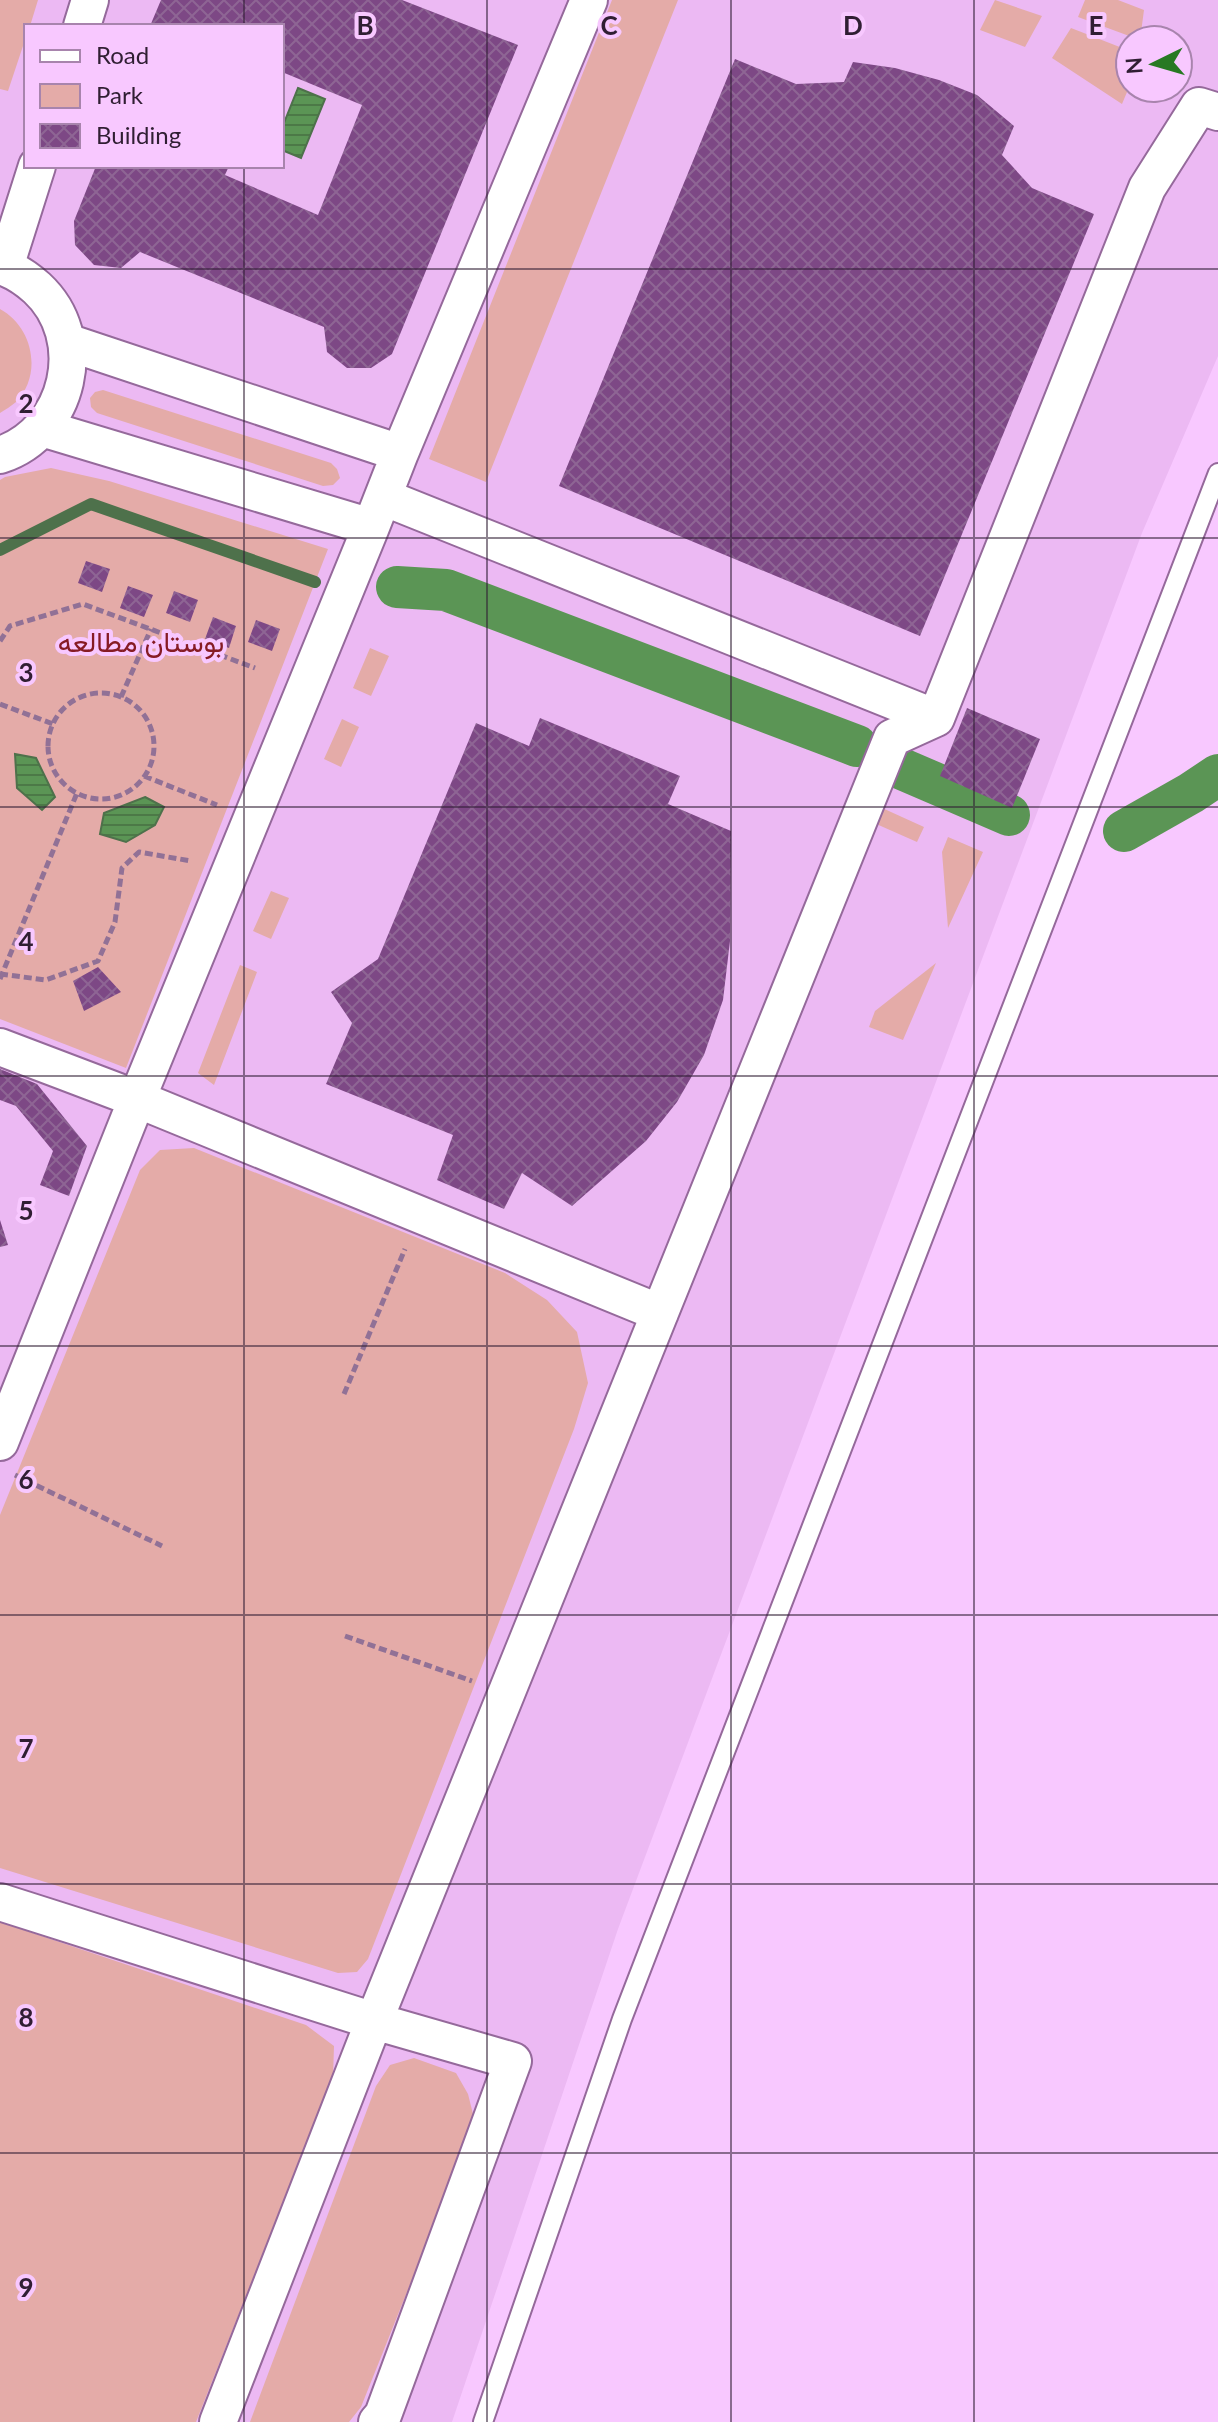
<svg xmlns="http://www.w3.org/2000/svg" width="1218" height="2422" font-family="Lato,Vazirmatn,sans-serif">
<defs>
<pattern id="water-rules" width="6" height="5" patternUnits="userSpaceOnUse" patternTransform="scale(2)"><rect width="6" height="5" fill="#5b9555"/><path d="M0 2.5h6" fill="none" stroke="#4c7947"/></pattern>
<pattern id="building-cross-hatch" width="8" height="8" patternUnits="userSpaceOnUse" patternTransform="scale(2)"><rect width="8" height="8" fill="#7d4885"/><path d="M0 0l8 8M0 8l8-8" fill="none" stroke="#8e6594"/></pattern>
</defs>
<rect width="100%" height="100%" fill="#f8c8ff"/>
<path fill="#ecb9f3" fill-rule="evenodd" d="M 0,0 L 1218,0 L 1218,356 L 1142,533 L 618,1929 L 452,2422 L 0,2422 ZM 26,26 L 282,26 L 282,166 L 26,166 ZM 1130,40 L 1178,40 L 1178,88 L 1130,88 Z"/>
<path fill="#e4aba8" d="M 0,0 L 38,0 L 30,26 L 26,26 L 26,37 L 8,91 L 0,89 Z
M 612,0 L 678,0 L 486,482 L 429,459 Z
M 995,0 L 1042,16 L 1025,47 L 980,30 Z
M 1085,0 L 1118,0 L 1144,10 L 1140,40 L 1078,17 Z
M 1071,28 L 1130,51 L 1130,85 L 1122,104 L 1052,58 Z
M 0,309 C 33,327 43,374 16,402 C 11,406 5,410 0,413 Z
M 103,390 L 331,463 L 337,469 L 340,478 L 333,485 L 323,486 L 97,413 L 91,407 L 90,398 L 95,392 Z
M 51,468 L 109,481 L 328,549 L 126,1068 L 0,1019 L 0,480 L 5,477 Z
M 370,648 L 389,656 L 371,696 L 353,688 Z
M 342,719 L 359,727 L 341,767 L 324,759 Z
M 880,807 L 924,827 L 917,842 L 874,823 Z
M 948,837 L 983,852 L 948,928 L 942,852 Z
M 271,891 L 289,898 L 271,939 L 253,931 Z
M 936,963 L 903,1040 L 869,1027 L 875,1011 Z
M 240,965 L 257,972 L 214,1085 L 198,1073 Z
M 194,1148 L 505,1273 L 547,1300 L 577,1332 L 588,1383 L 574,1429 L 368,1959 L 357,1972 L 338,1973 L 0,1868 L 0,1515 L 140,1170 L 160,1150 Z
M 0,1922 L 306,2025 L 334,2046 L 333,2077 L 196,2422 L 0,2422 Z
M 414,2058 L 456,2073 L 468,2094 L 475,2122 L 361,2407 L 349,2422 L 250,2422 L 376,2086 L 390,2065 Z"/>
<path fill="url(#water-rules)" stroke="#4e714b" stroke-width="2" d="M 298,88 L 325,99 L 301,158 L 282,150 L 282,128 Z
M 15,754 L 36,758 L 55,797 L 42,810 L 17,788 Z
M 145,797 L 164,807 L 155,825 L 126,842 L 100,834 L 104,813 Z"/>
<g fill="none" stroke-linecap="round" stroke-linejoin="round">
<path stroke="#4e714b" stroke-width="12" d="M 0,550 L 91,504 L 315,582"/>
<path stroke="#5b9555" stroke-width="42" d="M 397,587 L 446,590 L 857,746
M 902,769 L 1009,815
M 1124,831 L 1191,793 L 1218,775"/>
</g>
<path fill="url(#building-cross-hatch)" d="M 161,0 L 402,0 L 518,45 L 392,354 L 371,368 L 347,368 L 327,352 L 324,327 L 140,252 L 121,268 L 94,265 L 75,245 L 74,221 L 96,166 L 229,166 L 225,175 L 318,215 L 362,105 L 282,72 L 282,26 L 150,26 Z
M 735,59 L 796,84 L 844,82 L 853,62 L 895,68 L 939,80 L 977,95 L 1014,126 L 1002,155 L 1032,188 L 1094,214 L 920,636 L 559,486 Z
M 86,561 L 110,569 L 102,592 L 78,583 Z
M 128,586 L 153,595 L 144,617 L 120,608 Z
M 174,591 L 198,600 L 190,622 L 166,613 Z
M 213,617 L 236,626 L 229,648 L 205,639 Z
M 256,620 L 280,629 L 272,651 L 248,642 Z
M 967,708 L 1040,739 L 1012,808 L 940,776 Z
M 540,718 L 680,776 L 668,804 L 731,831 L 730,941 L 723,1000 L 704,1055 L 677,1102 L 646,1141 L 572,1206 L 522,1173 L 504,1209 L 437,1180 L 453,1135 L 326,1084 L 352,1023 L 331,992 L 378,959 L 476,723 L 529,746 Z
M 98,967 L 121,992 L 84,1011 L 73,981 Z
M 0,1069 L 37,1084 L 87,1146 L 69,1196 L 40,1185 L 53,1151 L 16,1106 L 0,1100 Z
M 0,1220 L 8,1245 L 0,1247 Z"/>
<g fill="none" stroke-linecap="round" stroke-linejoin="round">
<defs>
<path id="service" d="M 483,2422 L 622,2019 L 1218,473"/>
<path id="minor" d="M 82,26 L 90,0
M 0,266 C 14,270 27,279 37,288 C 91,338 70,432 0,455
M 5,267 L 37,166
M 42,428 L 371,527 L 400,453 L 67,342
M 400,453 L 589,0
M 383,497 L 936,718
M 371,527 L 137,1099 L 660,1313
M 0,1047 L 137,1099 L 0,1442
M 0,1902 L 374,2021 L 892,738 L 936,718 L 1147,188 L 1199,106 L 1218,112
M 218,2422 L 374,2021 L 513,2061 L 383,2415 L 377,2422"/>
</defs>
<use href="#service" stroke="#95699b" stroke-width="22"/>
<use href="#minor" stroke="#95699b" stroke-width="40"/>
<path stroke="#917196" stroke-width="5" stroke-dasharray="8 4" stroke-linecap="butt" d="M 0,641 L 10,626 L 83,604 L 255,668
M48 746a53 53 0 1 1 106 0a53 53 0 1 1-106 0Z
M 121,697 L 151,629
M 0,704 L 53,724
M 144,776 L 217,805
M 0,974 L 46,980 L 98,961 L 115,922 L 122,868 L 139,852 L 191,861
M 0,979 L 77,793
M 344,1394 L 405,1249
M 15,1475 L 162,1546
M 345,1636 L 472,1681"/>
<use href="#service" stroke="#fff" stroke-width="18"/>
<use href="#minor" stroke="#fff" stroke-width="36"/>
</g>
<path fill="none" stroke="#301e33" stroke-width="2" stroke-opacity="0.55" d="M 244,0 L 244,26M 487,0 L 487,2422M 731,0 L 731,2422M 974,0 L 974,2422M 244,166 L 244,2422M 0,269 L 1218,269M 0,538 L 1218,538M 0,807 L 1218,807M 0,1076 L 1218,1076M 0,1346 L 1218,1346M 0,1615 L 1218,1615M 0,1884 L 1218,1884M 0,2153 L 1218,2153"/>
<g text-anchor="middle" stroke-width="8" stroke-linejoin="round" paint-order="stroke">
<g font-size="28" fill="#861b24" stroke="#f8c8ff">
<text x="141" y="652">بوستان مطالعه</text>
</g>
</g>
<g font-size="26" text-anchor="middle" font-weight="bold" fill="#301e33" stroke="#f8c8ff" stroke-width="8" stroke-linejoin="round" paint-order="stroke">
<text x="365" y="35">B</text>
<text x="609" y="35">C</text>
<text x="853" y="35">D</text>
<text x="1096" y="35">E</text>
<text x="26" y="413">2</text>
<text x="26" y="682">3</text>
<text x="26" y="951">4</text>
<text x="26" y="1220">5</text>
<text x="26" y="1489">6</text>
<text x="26" y="1758">7</text>
<text x="26" y="2027">8</text>
<text x="26" y="2297">9</text>
</g>
<rect x="24" y="24" width="260" height="144" fill="#f8c8ff" stroke="#a884ad" stroke-width="2"/>
<rect x="40" y="50" width="40" height="12" fill="#ffffff" stroke="#a884ad" stroke-width="2"/>
<text x="96" y="64" font-size="24" fill="#301e33">Road</text>
<rect x="40" y="84" width="40" height="24" fill="#e4aba8" stroke="#a884ad" stroke-width="2"/>
<text x="96" y="104" font-size="24" fill="#301e33">Park</text>
<rect x="40" y="124" width="40" height="24" fill="url(#building-cross-hatch)" stroke="#a884ad" stroke-width="2"/>
<text x="96" y="144" font-size="24" fill="#301e33">Building</text>
<g transform="translate(1154 64) rotate(265)"><circle r="38" fill="#f8c8ff" stroke="#a884ad" stroke-width="2"/>
<path d="M0-6L14 30L0 20L-14 30Z" fill="#287923"/>
<text y="-12" font-size="22" font-weight="bold" text-anchor="middle" fill="#301e33">N</text>
</g>
</svg>
